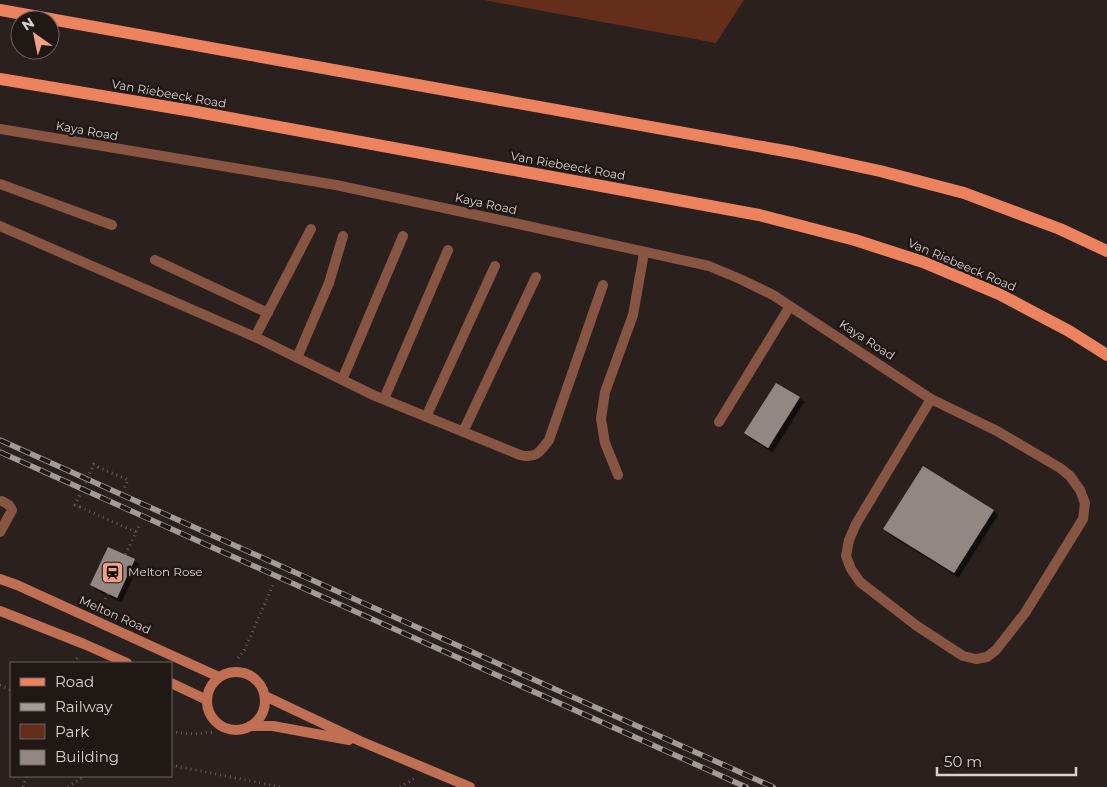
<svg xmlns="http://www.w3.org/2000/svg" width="1107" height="787" font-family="Montserrat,sans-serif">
<defs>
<filter id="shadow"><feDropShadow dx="4.5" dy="4.5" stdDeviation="0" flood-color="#0009"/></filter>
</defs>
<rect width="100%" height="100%" fill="#2a211e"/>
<path fill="#652e1b" d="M 484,0 L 744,0 L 716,43 Z"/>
<path fill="#928783" filter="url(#shadow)" d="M 776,383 L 800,397 L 768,448 L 744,433 Z
M 923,466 L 994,510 L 954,573 L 883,529 Z
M 108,547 L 135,559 L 117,598 L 90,585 Z"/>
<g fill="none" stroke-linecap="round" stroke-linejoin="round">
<path stroke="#665e5b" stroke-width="3" stroke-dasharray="1 4" stroke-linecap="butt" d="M 98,467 L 128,480 L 124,489
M 80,507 L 136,532 L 125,555
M 136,532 L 140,524
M 101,608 L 108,593
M 238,658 L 244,651 L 274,583
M 74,663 L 79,655
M 0,685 L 11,690
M 171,732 L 194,734 L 214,732
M 171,765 L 281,787
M 23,787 L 27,776
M 68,787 L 85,776
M 400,787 L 415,778"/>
<path stroke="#885543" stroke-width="10" d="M 0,129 L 336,185 L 514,223 L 709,266 L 740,279 L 773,295 L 931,399 L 997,431 L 1060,468 L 1070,476 L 1080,490 L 1085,503 L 1083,519 L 1025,613 L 996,650 L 987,657 L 976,659 L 963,656 L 917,626 L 860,582 L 851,569 L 846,556 L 849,540 L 856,524 L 931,399
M 0,184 L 112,225
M 0,226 L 255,337 L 373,395 L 520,455 C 536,459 540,452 549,440 L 603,285
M 155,260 L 268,313
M 255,337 L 311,229
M 297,358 L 329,283 L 343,236
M 342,380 L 403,236
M 384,399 L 448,250
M 426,417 L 495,266
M 719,422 L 790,306
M 463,432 L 536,277
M 618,475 L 605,443 L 601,419 L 605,392 L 633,315 L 644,253
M 0,532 L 12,510 L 9,505 L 2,501"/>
<path stroke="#c16f53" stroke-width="10" d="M 0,579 L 17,585 L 219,677
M 0,611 L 84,644 L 127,663
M207 701a29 29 0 1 1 58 0a29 29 0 1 1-58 0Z
M 171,683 L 207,700
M 265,696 L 360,741 L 470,787
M 250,726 L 273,726 L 349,740"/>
<path stroke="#ed835e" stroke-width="12" d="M 0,10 L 796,153 L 880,171 L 964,193 L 1060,229 L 1107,251
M 0,79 L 192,111 L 759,215 L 855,240 L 923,262 L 999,294 L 1069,331 L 1107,355"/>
<defs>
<path id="rail" d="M 0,440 L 773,787
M 0,452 L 746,787"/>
</defs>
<use href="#rail" stroke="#a29b99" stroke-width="5.5"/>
<use href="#rail" stroke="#201815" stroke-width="4" stroke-dasharray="11" stroke-linecap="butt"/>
<path stroke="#665e5b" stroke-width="3" stroke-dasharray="1 4" stroke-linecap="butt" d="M 80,507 L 75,505 L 94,464 L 98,467"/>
</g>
<defs>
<symbol id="station-square" viewBox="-11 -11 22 22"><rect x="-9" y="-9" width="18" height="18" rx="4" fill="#f39f83" stroke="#201815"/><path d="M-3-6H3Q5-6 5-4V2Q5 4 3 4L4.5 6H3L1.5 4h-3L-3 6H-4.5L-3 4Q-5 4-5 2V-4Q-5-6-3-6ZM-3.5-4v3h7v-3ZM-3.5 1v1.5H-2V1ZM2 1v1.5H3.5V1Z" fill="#111"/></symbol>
</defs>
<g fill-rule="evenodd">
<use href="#station-square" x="100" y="560" width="25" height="25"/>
</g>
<g text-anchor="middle" stroke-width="5" stroke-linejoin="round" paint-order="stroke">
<g font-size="12" fill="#d8d2d0" stroke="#201815">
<text transform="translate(169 94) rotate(10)" y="4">Van Riebeeck Road</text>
<text transform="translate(87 131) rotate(10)" y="4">Kaya Road</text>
<text transform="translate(568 166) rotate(10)" y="4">Van Riebeeck Road</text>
<text transform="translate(486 204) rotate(12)" y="4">Kaya Road</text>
<text transform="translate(962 265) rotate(23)" y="4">Van Riebeeck Road</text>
<text transform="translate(867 340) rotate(33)" y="4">Kaya Road</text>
<text transform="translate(115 615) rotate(24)" y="4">Melton Road</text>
</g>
<g font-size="12" fill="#d8d2d0" stroke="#201815" text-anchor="start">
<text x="128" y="576">Melton Rose</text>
</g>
</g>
<rect x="10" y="662" width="162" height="115" fill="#201815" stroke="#6a6260"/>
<rect x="20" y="678" width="25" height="8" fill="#ed835e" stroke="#6a6260"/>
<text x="55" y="687" font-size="15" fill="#d8d2d0">Road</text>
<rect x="20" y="703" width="25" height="8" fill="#a29b99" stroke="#6a6260"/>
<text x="55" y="712" font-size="15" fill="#d8d2d0">Railway</text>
<rect x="20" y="724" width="25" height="15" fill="#652e1b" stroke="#6a6260"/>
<text x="55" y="737" font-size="15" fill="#d8d2d0">Park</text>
<rect x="20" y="750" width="25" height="15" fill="#928783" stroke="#6a6260"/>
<text x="55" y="762" font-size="15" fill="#d8d2d0">Building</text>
<g transform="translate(35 35) rotate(327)"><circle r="24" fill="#201815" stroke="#6a6260"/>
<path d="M0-4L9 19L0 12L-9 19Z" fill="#f39f83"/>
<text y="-8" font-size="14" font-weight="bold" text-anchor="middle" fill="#d8d2d0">N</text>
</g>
<path d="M937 767v8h139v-8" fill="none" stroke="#d8d2d0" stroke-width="2.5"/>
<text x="944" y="767" font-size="15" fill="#d8d2d0" stroke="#201815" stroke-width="4" paint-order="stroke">50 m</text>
</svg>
